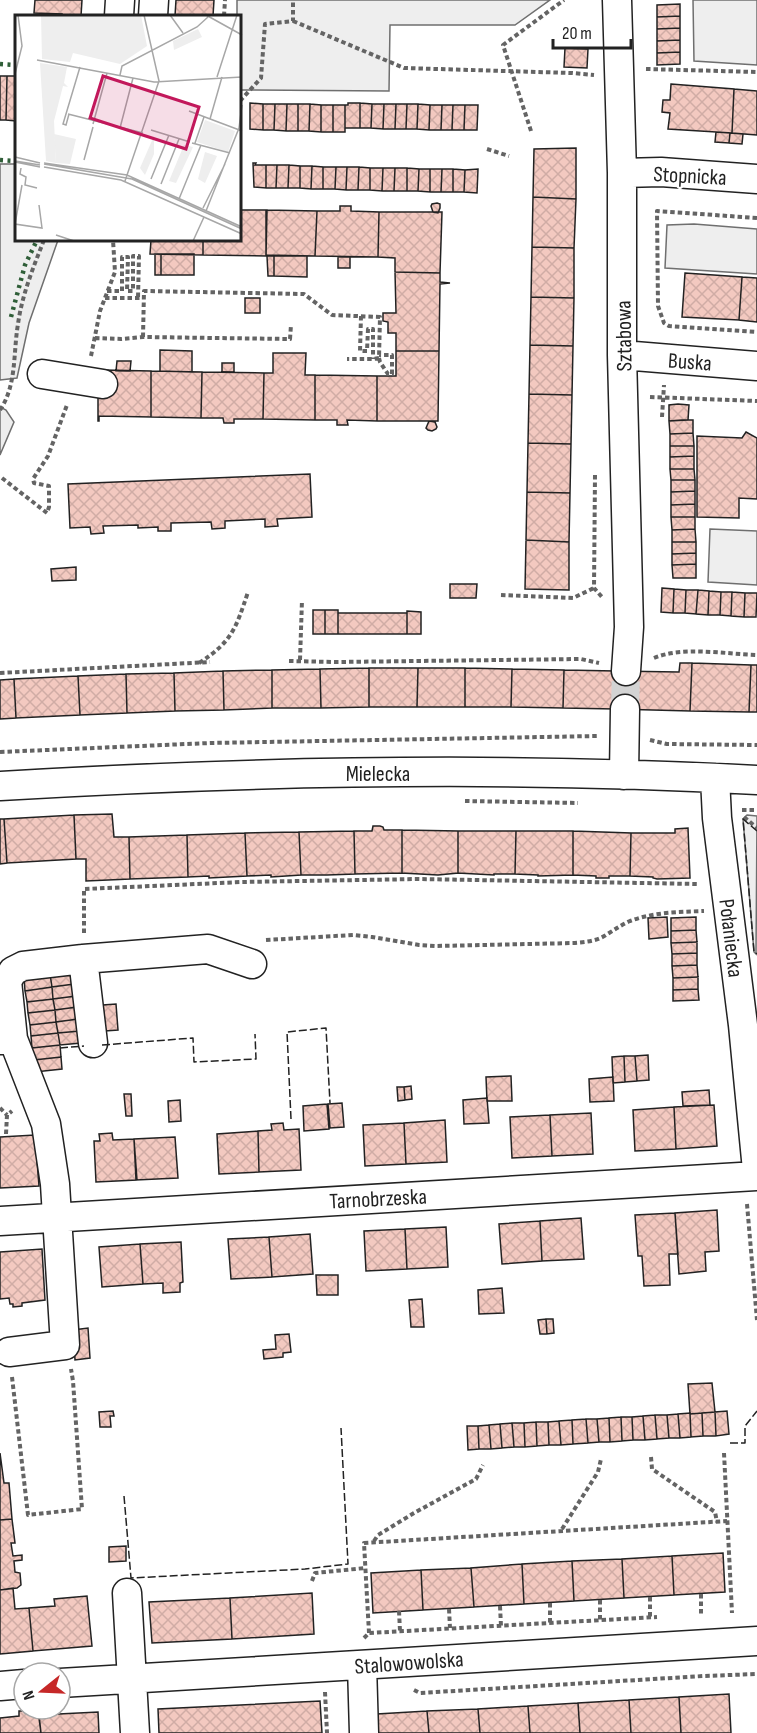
<svg xmlns="http://www.w3.org/2000/svg" width="757" height="1733" font-family="'Sofia Sans Condensed',sans-serif">
<defs>
<pattern id="building-cross-hatch" width="8" height="8" patternUnits="userSpaceOnUse" patternTransform="scale(1.5)"><rect width="8" height="8" fill="#f3c9c0"/><path d="M0 0l8 8M0 8l8-8" fill="none" stroke="#d0aca5"/></pattern>
</defs>
<rect width="100%" height="100%" fill="#fff"/>
<path fill="#eee" stroke="#6f6f6f" stroke-width="1.5" d="M 237,0 L 550,0 L 515,25 L 390,25 L 389,91 L 240,90 L 240,16 L 237,16 Z
M 693,0 L 757,0 L 757,65 L 694,61 Z
M 0,164 L 16,164 L 16,240 L 58,240 L 29,323 L 17,378 L 0,380 Z
M 694,224 L 757,229 L 757,274 L 665,268 L 667,225 Z
M 0,407 L 6,410 L 14,422 L 0,455 Z
M 710,529 L 757,531 L 757,585 L 708,582 Z
M 747,815 L 757,816 L 756,954 L 754,952 L 743,819 Z"/>
<path fill="url(#building-cross-hatch)" stroke="#222" stroke-width="1.5" d="M 35,0 L 82,0 L 81,16 L 62,16 L 62,14 L 34,13 Z
M 176,0 L 214,0 L 213,16 L 175,16 Z
M 680,4 L 680,16 L 657,17 L 657,5 Z
M 680,16 L 680,28 L 657,29 L 657,17 Z
M 680,28 L 680,40 L 657,41 L 657,29 Z
M 680,40 L 680,52 L 657,53 L 657,41 Z
M 565,48 L 588,49 L 587,68 L 564,67 Z
M 680,52 L 680,64 L 657,65 L 657,53 Z
M 0,76 L 7,76 L 6,120 L 0,120 Z
M 7,76 L 16,76 L 16,121 L 6,120 Z
M 671,84 L 734,89 L 732,133 L 668,129 L 670,113 L 662,112 L 663,100 L 670,100 Z
M 734,89 L 757,91 L 757,135 L 732,133 Z
M 250,103 L 263,104 L 263,130 L 250,129 Z
M 348,103 L 360,103 L 360,128 L 345,128 L 345,105 L 348,105 Z
M 360,103 L 372,104 L 371,128 L 360,128 Z
M 263,104 L 275,104 L 274,130 L 263,130 Z
M 275,104 L 287,104 L 286,131 L 274,130 Z
M 287,104 L 298,104 L 298,131 L 286,131 Z
M 298,104 L 310,104 L 309,131 L 298,131 Z
M 310,104 L 321,105 L 321,132 L 309,131 Z
M 372,104 L 384,104 L 383,129 L 371,128 Z
M 384,104 L 396,104 L 395,129 L 383,129 Z
M 396,104 L 407,104 L 406,129 L 395,129 Z
M 407,104 L 418,104 L 417,129 L 406,129 Z
M 418,104 L 430,105 L 429,130 L 417,129 Z
M 321,105 L 333,105 L 333,132 L 321,132 Z
M 333,105 L 345,105 L 345,132 L 333,132 Z
M 430,105 L 442,105 L 441,130 L 429,130 Z
M 442,105 L 453,105 L 452,130 L 441,130 Z
M 453,105 L 465,105 L 464,130 L 452,130 Z
M 465,105 L 478,105 L 477,130 L 464,130 Z
M 716,132 L 730,133 L 729,143 L 715,142 Z
M 730,133 L 743,134 L 742,144 L 729,143 Z
M 576,148 L 576,199 L 533,197 L 534,149 Z
M 253,163 L 256,163 L 255,165 L 266,165 L 266,188 L 254,187 Z
M 266,165 L 277,165 L 276,188 L 266,188 Z
M 277,165 L 289,165 L 288,188 L 276,188 Z
M 289,165 L 300,166 L 300,188 L 288,188 Z
M 300,166 L 312,166 L 311,189 L 300,188 Z
M 312,166 L 323,167 L 323,189 L 311,189 Z
M 323,167 L 336,167 L 335,189 L 323,189 Z
M 336,167 L 347,167 L 346,190 L 335,189 Z
M 347,167 L 359,167 L 358,190 L 346,190 Z
M 359,167 L 370,168 L 370,190 L 358,190 Z
M 370,168 L 383,168 L 382,191 L 370,190 Z
M 383,168 L 395,168 L 394,191 L 382,191 Z
M 395,168 L 407,168 L 407,191 L 394,191 Z
M 407,168 L 419,169 L 418,191 L 407,191 Z
M 419,169 L 430,169 L 430,192 L 418,191 Z
M 430,169 L 442,169 L 441,192 L 430,192 Z
M 442,169 L 453,169 L 453,192 L 441,192 Z
M 453,169 L 465,170 L 464,192 L 453,192 Z
M 478,169 L 477,193 L 464,192 L 465,170 Z
M 533,197 L 576,199 L 574,248 L 532,247 Z
M 437,203 L 440,204 L 440,208 L 438,213 L 433,212 L 431,206 L 432,204 Z
M 340,206 L 351,206 L 351,211 L 379,212 L 378,257 L 315,256 L 317,211 L 340,211 Z
M 240,210 L 267,210 L 266,256 L 203,255 L 203,240 L 240,240 Z
M 266,210 L 317,211 L 315,256 L 266,255 Z
M 379,212 L 442,212 L 440,273 L 395,272 L 395,258 L 378,257 Z
M 151,240 L 203,240 L 203,255 L 150,254 Z
M 532,247 L 574,248 L 574,298 L 531,297 Z
M 155,254 L 161,254 L 161,275 L 155,275 Z
M 161,254 L 194,254 L 194,275 L 161,275 Z
M 267,256 L 274,256 L 274,276 L 268,276 Z
M 274,256 L 307,256 L 307,277 L 274,276 Z
M 338,257 L 350,257 L 350,268 L 338,268 Z
M 395,272 L 440,273 L 440,282 L 450,283 L 440,284 L 439,351 L 396,351 L 396,333 L 388,333 L 388,322 L 383,321 L 383,313 L 396,313 Z
M 685,273 L 742,277 L 739,320 L 682,317 Z
M 742,277 L 757,278 L 757,322 L 739,320 Z
M 531,297 L 574,298 L 573,346 L 530,345 Z
M 245,298 L 260,298 L 260,313 L 245,313 Z
M 530,345 L 573,346 L 572,395 L 529,394 Z
M 160,350 L 192,351 L 192,372 L 160,371 Z
M 396,351 L 439,351 L 438,421 L 377,421 L 377,376 L 396,376 Z
M 273,353 L 306,353 L 305,375 L 315,375 L 315,420 L 263,419 L 264,373 L 273,373 Z
M 117,361 L 131,361 L 130,371 L 116,371 Z
M 222,363 L 234,363 L 234,372 L 222,372 Z
M 103,370 L 151,371 L 151,417 L 99,416 L 99,421 L 98,421 L 98,393 Z
M 151,371 L 202,372 L 201,418 L 151,417 Z
M 202,372 L 264,373 L 263,419 L 234,419 L 234,423 L 224,423 L 223,418 L 201,418 Z
M 315,375 L 377,376 L 377,421 L 347,420 L 348,425 L 337,425 L 337,420 L 315,420 Z
M 529,394 L 572,395 L 571,444 L 528,443 Z
M 678,404 L 689,405 L 688,420 L 669,421 L 669,405 Z
M 682,420 L 693,420 L 693,433 L 670,434 L 669,421 Z
M 429,421 L 435,422 L 437,427 L 436,429 L 432,431 L 428,430 L 426,428 Z
M 746,432 L 757,438 L 757,499 L 739,498 L 739,518 L 697,517 L 697,436 L 742,438 Z
M 693,433 L 694,446 L 670,446 L 670,434 Z
M 528,443 L 571,444 L 570,493 L 527,492 Z
M 670,446 L 694,446 L 694,456 L 670,457 Z
M 694,456 L 694,469 L 670,469 L 670,457 Z
M 670,469 L 694,469 L 695,480 L 671,480 Z
M 310,474 L 312,517 L 277,519 L 278,526 L 265,527 L 265,519 L 225,521 L 225,528 L 212,529 L 211,522 L 171,523 L 171,531 L 158,531 L 158,527 L 138,528 L 138,525 L 103,526 L 104,533 L 91,534 L 90,527 L 70,528 L 68,484 Z
M 671,480 L 695,480 L 695,491 L 671,492 Z
M 695,491 L 695,504 L 671,505 L 671,492 Z
M 527,492 L 570,493 L 569,542 L 526,540 Z
M 695,504 L 695,517 L 671,517 L 671,505 Z
M 671,517 L 695,517 L 695,529 L 672,530 Z
M 695,529 L 696,542 L 672,542 L 672,530 Z
M 526,540 L 569,542 L 569,590 L 525,589 Z
M 672,542 L 696,542 L 696,553 L 672,554 Z
M 696,553 L 696,564 L 672,565 L 672,554 Z
M 696,564 L 696,578 L 673,578 L 672,565 Z
M 76,567 L 76,580 L 52,581 L 51,569 Z
M 450,584 L 477,584 L 476,598 L 450,598 Z
M 662,588 L 674,589 L 673,613 L 661,612 Z
M 674,589 L 686,590 L 685,613 L 673,613 Z
M 686,590 L 698,590 L 696,614 L 685,613 Z
M 698,590 L 709,591 L 708,615 L 696,614 Z
M 709,591 L 721,592 L 720,615 L 708,615 Z
M 721,592 L 732,592 L 731,616 L 720,615 Z
M 732,592 L 745,593 L 744,617 L 731,616 Z
M 745,593 L 757,593 L 756,617 L 744,617 Z
M 313,610 L 325,610 L 325,634 L 313,634 Z
M 325,610 L 338,610 L 338,634 L 325,634 Z
M 407,611 L 421,612 L 421,634 L 407,634 Z
M 338,613 L 407,613 L 407,634 L 338,634 Z
M 680,663 L 692,663 L 690,711 L 615,709 L 615,671 L 679,672 Z
M 692,663 L 751,665 L 749,712 L 690,711 Z
M 751,665 L 757,665 L 757,712 L 749,712 Z
M 369,668 L 418,668 L 417,707 L 369,707 Z
M 369,668 L 369,707 L 321,708 L 320,669 Z
M 418,668 L 465,668 L 465,707 L 417,707 Z
M 465,668 L 512,669 L 511,707 L 465,707 Z
M 320,669 L 321,708 L 272,708 L 272,670 Z
M 512,669 L 564,670 L 563,708 L 511,707 Z
M 272,670 L 272,708 L 224,710 L 223,671 Z
M 564,670 L 615,671 L 615,709 L 563,708 Z
M 223,671 L 224,710 L 175,711 L 174,673 Z
M 174,673 L 175,711 L 127,713 L 126,674 Z
M 126,674 L 127,713 L 80,715 L 78,676 Z
M 78,676 L 80,715 L 16,718 L 14,679 Z
M 14,679 L 16,718 L 0,719 L 0,680 Z
M 112,814 L 114,837 L 129,837 L 130,879 L 86,881 L 86,859 L 76,859 L 74,815 Z
M 74,815 L 76,859 L 7,863 L 4,819 Z
M 0,819 L 4,819 L 7,863 L 0,864 Z
M 373,826 L 380,826 L 383,827 L 384,830 L 402,830 L 402,873 L 355,874 L 354,831 L 372,831 Z
M 688,828 L 690,878 L 657,879 L 653,878 L 653,877 L 630,876 L 631,833 L 675,833 L 675,829 Z
M 402,830 L 458,831 L 458,873 L 438,875 L 402,873 Z
M 354,831 L 355,874 L 327,875 L 301,875 L 299,832 Z
M 458,831 L 516,831 L 515,874 L 494,874 L 494,875 L 458,873 Z
M 516,831 L 573,831 L 573,875 L 538,876 L 538,875 L 515,874 Z
M 573,831 L 631,833 L 630,876 L 609,876 L 609,878 L 596,878 L 596,876 L 573,875 Z
M 299,832 L 301,875 L 271,877 L 271,875 L 247,876 L 245,833 Z
M 245,833 L 247,876 L 209,878 L 209,876 L 188,877 L 187,835 Z
M 187,835 L 188,877 L 130,879 L 129,837 Z
M 667,917 L 668,937 L 649,939 L 648,918 Z
M 696,917 L 696,930 L 671,931 L 671,918 Z
M 696,930 L 697,942 L 671,943 L 671,931 Z
M 697,942 L 697,953 L 672,954 L 671,943 Z
M 697,953 L 697,965 L 672,966 L 672,954 Z
M 697,965 L 698,977 L 673,978 L 672,966 Z
M 73,972 L 74,984 L 52,987 L 50,974 Z
M 50,974 L 52,987 L 25,991 L 24,978 Z
M 698,977 L 698,989 L 673,990 L 673,978 Z
M 74,984 L 76,996 L 53,999 L 52,987 Z
M 52,987 L 53,999 L 27,1002 L 25,991 Z
M 698,989 L 699,1000 L 673,1001 L 673,990 Z
M 76,996 L 77,1007 L 55,1010 L 53,999 Z
M 53,999 L 55,1010 L 28,1013 L 27,1002 Z
M 116,1004 L 118,1030 L 105,1031 L 103,1005 Z
M 77,1007 L 78,1019 L 56,1022 L 55,1010 Z
M 55,1010 L 56,1022 L 30,1025 L 28,1013 Z
M 78,1019 L 80,1031 L 58,1033 L 56,1022 Z
M 56,1022 L 58,1033 L 31,1036 L 30,1025 Z
M 80,1031 L 81,1043 L 60,1045 L 58,1033 Z
M 58,1033 L 60,1045 L 32,1048 L 31,1036 Z
M 60,1045 L 61,1057 L 34,1060 L 32,1048 Z
M 648,1055 L 649,1080 L 637,1081 L 635,1056 Z
M 624,1056 L 635,1056 L 637,1081 L 625,1082 Z
M 624,1056 L 625,1082 L 613,1083 L 612,1057 Z
M 61,1057 L 62,1069 L 35,1072 L 34,1060 Z
M 511,1076 L 512,1101 L 487,1101 L 486,1077 Z
M 613,1077 L 614,1101 L 590,1102 L 589,1079 Z
M 411,1086 L 412,1099 L 405,1100 L 404,1087 Z
M 397,1087 L 404,1087 L 405,1100 L 398,1101 Z
M 709,1090 L 710,1105 L 683,1106 L 682,1092 Z
M 124,1094 L 131,1094 L 132,1116 L 126,1116 Z
M 487,1098 L 489,1123 L 464,1124 L 463,1100 Z
M 180,1100 L 181,1121 L 169,1122 L 168,1101 Z
M 342,1103 L 344,1127 L 330,1128 L 328,1104 Z
M 327,1104 L 329,1129 L 304,1131 L 303,1106 Z
M 714,1105 L 717,1146 L 676,1149 L 674,1107 Z
M 674,1107 L 676,1149 L 635,1151 L 633,1110 Z
M 591,1113 L 593,1154 L 552,1156 L 550,1115 Z
M 550,1115 L 552,1156 L 512,1158 L 510,1117 Z
M 445,1120 L 447,1162 L 406,1164 L 404,1123 Z
M 283,1123 L 284,1130 L 299,1129 L 301,1170 L 259,1172 L 258,1131 L 272,1130 L 271,1124 Z
M 404,1123 L 406,1164 L 365,1166 L 363,1125 Z
M 258,1131 L 259,1172 L 219,1174 L 217,1134 Z
M 112,1133 L 113,1140 L 134,1139 L 137,1180 L 96,1182 L 94,1141 L 100,1141 L 99,1134 Z
M 35,1135 L 39,1186 L 0,1188 L 0,1137 Z
M 175,1137 L 178,1178 L 136,1180 L 134,1139 Z
M 717,1210 L 719,1251 L 705,1252 L 706,1271 L 679,1274 L 675,1213 Z
M 675,1213 L 678,1254 L 669,1254 L 670,1285 L 644,1286 L 642,1256 L 638,1256 L 635,1215 Z
M 581,1218 L 584,1259 L 542,1261 L 540,1221 Z
M 540,1221 L 542,1261 L 502,1264 L 499,1224 Z
M 446,1227 L 448,1267 L 407,1269 L 405,1229 Z
M 405,1229 L 407,1269 L 366,1271 L 364,1231 Z
M 310,1234 L 313,1274 L 272,1277 L 269,1237 Z
M 269,1237 L 272,1277 L 231,1279 L 228,1239 Z
M 181,1242 L 183,1282 L 180,1283 L 180,1292 L 163,1293 L 163,1283 L 143,1284 L 140,1244 Z
M 140,1244 L 143,1284 L 102,1287 L 99,1247 Z
M 42,1249 L 45,1300 L 22,1303 L 22,1306 L 13,1307 L 13,1304 L 10,1304 L 9,1298 L 0,1299 L 0,1252 Z
M 316,1275 L 338,1275 L 338,1295 L 317,1295 Z
M 502,1288 L 504,1313 L 479,1314 L 478,1290 Z
M 422,1299 L 424,1327 L 411,1327 L 409,1300 Z
M 546,1319 L 553,1319 L 554,1333 L 547,1334 Z
M 546,1319 L 547,1334 L 540,1334 L 538,1320 Z
M 88,1328 L 90,1358 L 75,1360 L 73,1330 Z
M 289,1334 L 291,1352 L 283,1353 L 283,1357 L 264,1359 L 263,1350 L 276,1349 L 275,1335 Z
M 712,1383 L 715,1412 L 690,1414 L 688,1384 Z
M 113,1411 L 114,1416 L 110,1416 L 111,1427 L 100,1427 L 99,1412 Z
M 727,1411 L 729,1434 L 716,1436 L 715,1412 Z
M 715,1412 L 716,1436 L 703,1436 L 702,1413 Z
M 690,1413 L 691,1437 L 680,1438 L 678,1414 Z
M 702,1413 L 703,1436 L 691,1437 L 690,1414 Z
M 678,1414 L 680,1438 L 669,1438 L 667,1415 Z
M 655,1415 L 667,1415 L 669,1438 L 657,1439 Z
M 655,1415 L 657,1439 L 645,1440 L 643,1416 Z
M 643,1416 L 645,1440 L 633,1440 L 632,1417 Z
M 621,1417 L 632,1417 L 633,1440 L 622,1441 Z
M 621,1417 L 622,1441 L 610,1442 L 609,1418 Z
M 609,1418 L 610,1442 L 599,1442 L 597,1419 Z
M 586,1419 L 597,1419 L 599,1442 L 588,1443 Z
M 586,1419 L 588,1443 L 573,1444 L 572,1420 Z
M 572,1420 L 573,1444 L 561,1445 L 559,1421 Z
M 559,1421 L 561,1445 L 549,1445 L 548,1422 Z
M 536,1422 L 548,1422 L 549,1445 L 537,1446 Z
M 536,1422 L 537,1446 L 525,1447 L 524,1423 Z
M 512,1423 L 524,1423 L 525,1447 L 514,1447 Z
M 512,1423 L 514,1447 L 502,1448 L 500,1424 Z
M 500,1424 L 502,1448 L 491,1449 L 489,1425 Z
M 489,1425 L 491,1449 L 479,1449 L 478,1426 Z
M 467,1426 L 478,1426 L 479,1449 L 468,1450 Z
M 0,1453 L 4,1483 L 9,1483 L 12,1519 L 0,1520 Z
M 12,1519 L 15,1543 L 11,1543 L 13,1556 L 22,1555 L 22,1560 L 14,1561 L 15,1572 L 20,1573 L 21,1585 L 17,1588 L 0,1590 L 0,1520 Z
M 126,1546 L 126,1561 L 109,1562 L 109,1547 Z
M 723,1553 L 725,1592 L 674,1595 L 672,1556 Z
M 672,1556 L 674,1595 L 624,1598 L 622,1559 Z
M 622,1559 L 624,1598 L 574,1601 L 572,1561 Z
M 572,1561 L 574,1601 L 524,1604 L 522,1564 Z
M 522,1564 L 524,1604 L 474,1607 L 471,1568 Z
M 471,1568 L 474,1607 L 423,1610 L 421,1570 Z
M 421,1570 L 423,1610 L 373,1613 L 371,1573 Z
M 13,1588 L 15,1609 L 29,1608 L 33,1651 L 0,1654 L 0,1590 Z
M 312,1593 L 314,1634 L 232,1639 L 230,1598 Z
M 87,1596 L 92,1646 L 33,1651 L 29,1608 L 55,1606 L 54,1599 Z
M 230,1598 L 232,1639 L 152,1643 L 149,1602 Z
M 729,1694 L 731,1733 L 681,1733 L 679,1697 Z
M 679,1697 L 681,1733 L 631,1733 L 629,1700 Z
M 629,1700 L 631,1733 L 580,1733 L 578,1703 Z
M 320,1701 L 322,1733 L 159,1733 L 158,1709 Z
M 578,1703 L 580,1733 L 530,1733 L 528,1706 Z
M 528,1706 L 530,1733 L 480,1733 L 478,1709 Z
M 478,1709 L 480,1733 L 429,1733 L 427,1711 Z
M 19,1711 L 38,1711 L 41,1733 L 0,1733 L 0,1718 L 19,1716 Z
M 427,1711 L 429,1733 L 378,1733 L 377,1714 Z
M 98,1712 L 99,1733 L 41,1733 L 39,1715 Z"/>
<g fill="none" stroke-linecap="round" stroke-linejoin="round">
<path stroke="#d3d3d3" stroke-width="28" stroke-dasharray="28 14" stroke-linecap="butt" d="M 625,709 L 626,671"/>
<defs>
<path id="minor" d="M 617,0 L 622,173 L 622,355 L 629,627 L 626,671
M 119,16 L 120,0
M 153,16 L 154,0
M 622,173 L 661,172 L 757,179
M 622,355 L 757,366
M 42,374 L 103,384
M 624,775 L 625,709
M 715,778 L 717,818 L 743,1025 L 757,1170
M 0,786 C 252,771 505,766 757,780
M 83,959 L 93,1043
M 13,1039 L 7,981 L 13,971 L 23,966 L 83,959 L 208,949 L 252,964
M 0,1040 L 13,1039 L 46,1124 L 55,1184 L 65,1345 L 9,1352
M 0,1221 L 757,1176
M 127,1593 L 135,1733
M 362,1665 L 364,1733
M 60,1683 L 757,1641
M 0,1686 L 24,1684"/>
</defs>
<use href="#minor" stroke="#222" stroke-width="31"/>
<path stroke="#646464" stroke-width="4" stroke-dasharray="4.5 3" stroke-linecap="butt" d="M 224,16 L 225,0
M 293,21 L 404,68 L 572,73 L 594,75
M 646,69 L 757,72
M 240,101 L 261,78 L 265,24 L 293,21 L 293,0
M 531,131 L 503,45 L 564,0
M 487,149 L 509,156
M 757,218 L 657,211 L 658,306 L 664,323 L 669,326 L 757,332
M 107,291 L 122,291 L 122,257 L 128,257 L 127,291 L 133,291 L 133,256 L 139,256 L 138,298
M 105,298 L 140,298
M 361,316 L 360,351 L 367,351 L 368,329 L 373,329 L 373,359
M 143,337 L 144,291 L 304,294 L 332,315 L 380,317 L 379,358 L 373,359 L 347,359
M 95,338 L 121,339 L 143,337 L 290,339 L 291,325
M 91,356 L 100,311 L 115,272 L 113,240
M 379,358 L 380,362 L 388,374 L 392,374 L 392,355 L 379,355
M 650,397 L 757,401
M 0,410 C 17,385 13,353 18,324 C 22,295 33,268 44,240
M 662,417 L 664,385
M 595,475 L 594,588 L 602,597
M 2,478 L 47,513 L 49,507 L 49,486 L 34,483 L 33,479 L 48,456 L 67,405
M 501,595 L 573,598 L 594,588
M 654,658 C 683,646 725,654 757,655
M 300,660 L 302,600
M 289,661 L 336,662 L 581,659 L 599,663
M 199,663 C 232,642 236,628 248,592
M 0,673 L 210,662
M 650,740 L 667,744 L 757,745
M 0,752 L 210,743 L 598,736
M 465,801 L 578,803
M 742,810 L 757,810
M 744,817 L 757,828
M 84,933 L 84,889 L 242,882 L 419,879 L 698,884
M 266,940 L 353,935 L 372,937 L 419,945 L 436,946 L 575,943 C 586,942 597,941 606,935 C 614,930 621,925 630,921 C 654,912 679,912 704,911
M 0,1108 L 7,1115
M 6,1134 L 7,1115 L 12,1111
M 747,1204 L 757,1320
M 12,1377 L 28,1515 L 82,1509 L 73,1381 L 71,1369
M 724,1453 L 732,1613
M 651,1457 L 652,1469 L 715,1512 L 717,1522
M 562,1529 L 598,1472 L 601,1459
M 374,1541 L 378,1535 L 414,1513 L 476,1479 L 483,1465
M 312,1581 L 315,1573 L 365,1568
M 701,1594 L 701,1615
M 650,1597 L 650,1618
M 600,1600 L 600,1620
M 550,1603 L 550,1623
M 500,1606 L 501,1626
M 449,1609 L 450,1628
M 399,1611 L 400,1631
M 369,1633 L 364,1543 L 727,1521
M 364,1638 L 369,1633 L 657,1617
M 414,1690 L 420,1693 L 704,1676 L 757,1674
M 325,1692 L 327,1733"/>
<use href="#minor" stroke="#fff" stroke-width="28"/>
<path stroke="#2f5e38" stroke-width="4.5" stroke-dasharray="3 4.5" stroke-linecap="butt" d="M 0,64 L 16,65
M 0,160 L 16,161
M 11,317 L 25,265 L 37,240"/>
<path stroke="#222" stroke-width="1.5" stroke-dasharray="8 3" stroke-linecap="butt" d="M 757,831 L 743,819 L 754,952 L 757,954
M 102,1045 L 193,1038 L 194,1062 L 256,1059 L 255,1034
M 60,1048 L 84,1046
M 291,1119 L 287,1032 L 326,1028 L 330,1103
M 730,1443 L 745,1443 L 745,1426 L 757,1411
M 124,1496 L 131,1578 L 305,1569 L 348,1564 L 341,1428"/>
</g>
<g text-anchor="middle" stroke-width="4.5" stroke-linejoin="round" paint-order="stroke">
<g font-size="22" fill="#222" stroke="#fff">
<text transform="translate(690 175) rotate(3)" y="8">Stopnicka</text>
<text transform="translate(623 336) rotate(-91)" y="8">Sztabowa</text>
<text transform="translate(690 361) rotate(4)" y="8">Buska</text>
<text x="378" y="781">Mielecka</text>
<text transform="translate(732 938) rotate(83)" y="8">Połaniecka</text>
<text transform="translate(378 1198) rotate(-3)" y="8">Tarnobrzeska</text>
<text transform="translate(409 1662) rotate(-4)" y="8">Stalowowolska</text>
</g>
</g>
<g transform="translate(15 15)">
<rect width="226" height="226" fill="#fff"/>
<path d="M 26,0 L 126,0 L 132,31 L 105,49 L 58,38 L 55,47 L 27,44 ZM 39,119 L 61,124 L 55,149 L 41,148 ZM 139,121 L 139,139 L 130,160 L 125,153 ZM 169,130 L 178,132 L 161,168 L 154,166 ZM 190,137 L 202,141 L 190,168 L 183,164 Z" fill="#eee"/>
<path d="M 183,14 L 187,22 L 159,35 L 158,26 ZM 25,48 L 52,52 L 49,68 L 53,72 L 48,71 L 39,106 L 41,148 L 31,146 ZM 190,105 L 220,116 L 213,137 L 182,127 Z" fill="#eee"/>
<path fill="none" stroke="#a7a7a7" stroke-width="1.5" d="M 155,0 L 168,18M 191,0 L 227,20M 22,45 L 139,67 L 227,62M 0,59 L 7,31 L 3,0M 105,60 L 107,51 L 182,12 L 193,2M 202,62 L 222,0M 174,96 L 227,116M 53,99 L 128,118M 54,99 L 51,110 L 48,109 L 65,52M 195,104 L 207,62M 78,109 L 92,58M 105,113 L 118,63M 136,115 L 175,127M 177,128 L 215,138M 180,128 L 189,102M 0,142 L 25,148M 69,145 L 78,112M 0,146 L 25,150M 0,147 L 25,152M 29,148 L 112,160 L 227,212M 29,149 L 117,164 L 227,214M 29,152 L 106,165 L 227,219M 6,153 L 5,159 L 11,162 L 10,170 L 22,173M 136,164 L 154,120M 110,166 L 144,66 L 129,0M 146,169 L 164,124M 7,170 L 0,209 L 27,213 L 24,190M 164,184 L 186,130M 188,193 L 210,149M 191,196 L 224,113 L 227,90M 41,220 L 59,226M 178,226 L 189,202"/>
<path fill="#c2185b" fill-opacity="0.15" stroke="#c2185b" stroke-width="3" d="M 88,61 L 184,92 L 171,134 L 75,103 Z"/>
<rect width="226" height="226" fill="none" stroke="#222" stroke-width="3"/>
</g>
<g transform="translate(42 1691) rotate(252)"><circle r="28" fill="#ffffff" stroke="#a7a7a7" stroke-width="1.5"/>
<path d="M0-4.5L10 22L0 15L-10 22Z" fill="#c62828"/>
<text y="-9" font-size="16" font-weight="bold" text-anchor="middle" fill="#222222">N</text>
</g>
<path d="M553 39v9h78v-9" fill="none" stroke="#222222" stroke-width="3"/>
<text x="562" y="39" font-size="18" fill="#222222" stroke="#ffffff" stroke-width="4.5" paint-order="stroke">20 m</text>
</svg>
